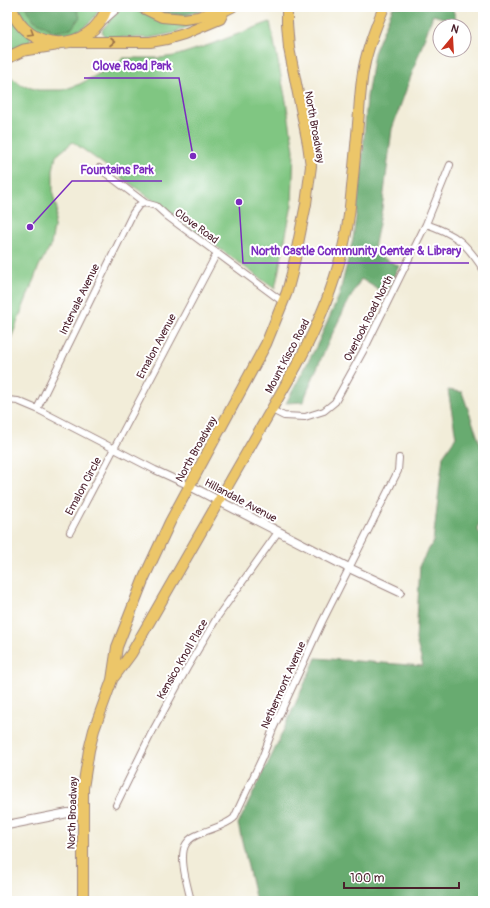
<svg xmlns="http://www.w3.org/2000/svg" width="490" height="908" font-family="Pangolin,sans-serif">
<rect width="100%" height="100%" fill="#fff"/>
<filter id="ink" filterUnits="userSpaceOnUse"><feTurbulence type="fractalNoise" baseFrequency=".025" numOctaves="2"/><feDisplacementMap in="SourceGraphic" scale="8" xChannelSelector="R" yChannelSelector="G"/><feConvolveMatrix kernelMatrix="1 2 1 2 8 2 1 2 1" color-interpolation-filters="sRGB"/></filter>
<filter id="wash" filterUnits="userSpaceOnUse"><feTurbulence type="fractalNoise" baseFrequency=".012" numOctaves="4" result="noise"/><feDisplacementMap in="SourceGraphic" scale="16" xChannelSelector="R" yChannelSelector="G"/><feGaussianBlur stdDeviation="0.9" result="paint"/><feColorMatrix in="noise" values="0 0 0 0 0 0 0 0 0 0 0 0 0 0 0 0 0 1.4 0 .05"/><feComposite in="paint" operator="in"/></filter>
<g filter="url(#wash)">
<rect width="100%" height="100%" fill="#f2edd9"/>
<path fill="#80c682" stroke="#657256" d="M 7,7 L 31,37 L 29,44 L 7,53 Z
M 17,7 L 100,7 C 91,32 57,42 35,28 C 27,23 22,15 17,7 Z
M 121,7 L 135,7 L 141,11 L 209,17 L 174,33 L 149,38 L 107,37 L 104,36 L 102,30 Z
M 270,22 L 286,101 L 294,150 L 292,205 L 275,289 L 73,142 L 56,156 L 53,170 L 53,195 L 57,209 L 51,245 L 39,266 L 7,349 L 7,80 L 10,76 L 21,85 L 38,90 L 63,90 L 80,84 L 115,65 L 123,58 L 160,58 L 175,56 L 209,45 Z"/>
<path fill="#68ab70" stroke="#59654e" d="M 26,7 L 67,7 L 77,10 L 80,17 L 71,29 L 55,32 L 34,20 Z
M 151,7 L 212,7 C 191,17 171,16 151,7 Z
M 393,7 L 452,7 L 457,22 L 433,15 L 392,129 L 382,209 L 373,253 L 399,266 L 386,294 L 361,279 C 338,318 320,360 303,402 L 286,403 L 317,345 L 339,296 L 353,239 L 361,178 L 367,97 L 374,53 Z
M 448,390 L 462,392 L 483,452 L 483,514 L 477,529 L 483,537 L 483,901 L 256,901 L 238,824 L 274,751 L 316,658 L 423,666 L 416,640 L 420,564 L 433,542 L 443,456 L 456,437 Z"/>
</g>
<g filter="url(#ink)">
<g fill="none" stroke-linecap="round" stroke-linejoin="round">
<defs>
<path id="minor" d="M 99,168 L 145,203 L 156,206 L 167,216 L 283,302
M 426,224 L 450,165
M 7,400 L 18,401 L 37,409 L 155,470 L 190,486
M 37,409 L 133,213 L 139,205 L 145,203
M 272,410 L 284,416 L 305,417 L 324,411 L 335,402 L 367,344 L 426,224 C 456,234 466,243 483,269
M 70,532 L 217,253
M 116,805 L 150,736 L 187,668 L 218,616 L 278,532
M 191,901 C 188,887 178,857 186,844 C 190,837 197,835 204,832 C 214,828 226,825 234,818 L 262,758 L 273,729 L 322,622 L 398,471 L 399,458"/>
<path id="tertiary" d="M 101,22 L 118,7
M 190,486 L 349,568 L 400,592
M 7,825 L 68,813 L 82,812"/>
<path id="primary" d="M 141,7 L 162,17 L 184,19 L 198,17 L 216,11 L 224,11 L 232,7
M 73,42 L 150,42 L 167,39 L 184,34 L 220,19 L 224,11
M 114,677 L 131,654 L 297,365 C 322,318 342,268 349,215 C 353,181 356,146 359,112 C 360,97 361,82 364,67 C 368,46 376,26 384,7
M 83,901 L 83,788 L 89,750 L 94,730 L 112,680 L 117,647 L 144,578 L 170,522 L 266,344 L 287,292 L 292,273 L 306,204 L 311,166 L 308,144 L 289,48 L 287,23 L 287,7"/>
<path id="trunk" d="M 11,7 C 26,54 91,55 107,7
M 7,58 L 24,50 L 55,45"/>
</defs>
<use href="#minor" stroke="#9e8682" stroke-width="8"/>
<use href="#tertiary" stroke="#9e8682" stroke-width="10"/>
<use href="#primary" stroke="#9e8682" stroke-width="12"/>
<use href="#trunk" stroke="#9e8682" stroke-width="13"/>
<use href="#minor" stroke="#fff" stroke-width="6"/>
<use href="#tertiary" stroke="#fff" stroke-width="8"/>
<use href="#primary" stroke="#ecc669" stroke-width="10"/>
<use href="#trunk" stroke="#ecc669" stroke-width="11"/>
</g>
<defs><path id="oneway-chevron" d="M-2-3.5L2.5 0L-2 3.5" fill="none" stroke-width="1.6" stroke-linecap="round" stroke-linejoin="round"/></defs>
<g stroke="#9b724a">
<use href="#oneway-chevron" transform="translate(31 33) rotate(31)"/>
<use href="#oneway-chevron" transform="translate(112 42)"/>
</g>
</g>
<g text-anchor="middle" stroke-width="4" stroke-linejoin="round" paint-order="stroke">
<g font-size="11" fill="#4a1f2b" stroke="#fff">
<text transform="translate(315 127) rotate(80)" y="4">North Broadway</text>
<text transform="translate(197 226) rotate(36)" y="4">Clove Road</text>
<text transform="translate(79 299) rotate(-64)" y="4">Intervale Avenue</text>
<text transform="translate(368 318) rotate(-63)" y="4">Overlook Road North</text>
<text transform="translate(156 346) rotate(-62)" y="4">Emalon Avenue</text>
<text transform="translate(287 356) rotate(-62)" y="4">Mount Kisco Road</text>
<text transform="translate(196 449) rotate(-61)" y="4">North Broadway</text>
<text transform="translate(83 486) rotate(-62)" y="4">Emalon Circle</text>
<text transform="translate(241 500) rotate(28)" y="4">Hillandale Avenue</text>
<text transform="translate(182 659) rotate(-60)" y="4">Kensico Knoll Place</text>
<text transform="translate(283 685) rotate(-66)" y="4">Nethermont Avenue</text>
<text transform="translate(72 813) rotate(-88)" y="4">North Broadway</text>
</g>
</g>
<path fill="none" stroke="#7b2cbf" stroke-width="1.5" d="M193 156L179 78H84M30 227L72 181H162M239 202L243 263H469"/>
<g fill="#7b2cbf" stroke="#fff" stroke-width="1.5">
<circle cx="193" cy="156" r="4"/>
<circle cx="30" cy="227" r="4"/>
<circle cx="239" cy="202" r="4"/>
</g>
<g font-size="12" text-anchor="middle" font-weight="bold" fill="#7b2cbf" stroke="#fff" stroke-width="4" stroke-linejoin="round" paint-order="stroke">
<text x="132" y="70">Clove Road Park</text>
<text x="117" y="174">Fountains Park</text>
<text x="356" y="255">North Castle Community Center &amp; Library</text>
</g>
<rect width="490" height="908" fill="none" stroke="#fff" stroke-width="24"/>
<g transform="translate(452 38) rotate(18)"><circle r="19" fill="#ffffff" stroke="#b7a5aa"/>
<path d="M0-3L7 15L0 10L-7 15Z" fill="#c8321e"/>
<text y="-6" font-size="11" font-weight="bold" text-anchor="middle" fill="#4a1f2b">N</text>
</g>
<path d="M344 882v6h115v-6" fill="none" stroke="#4a1f2b" stroke-width="2"/>
<text x="350" y="882" font-size="12" fill="#4a1f2b" stroke="#ffffff" stroke-width="3" paint-order="stroke">100 m</text>
</svg>
